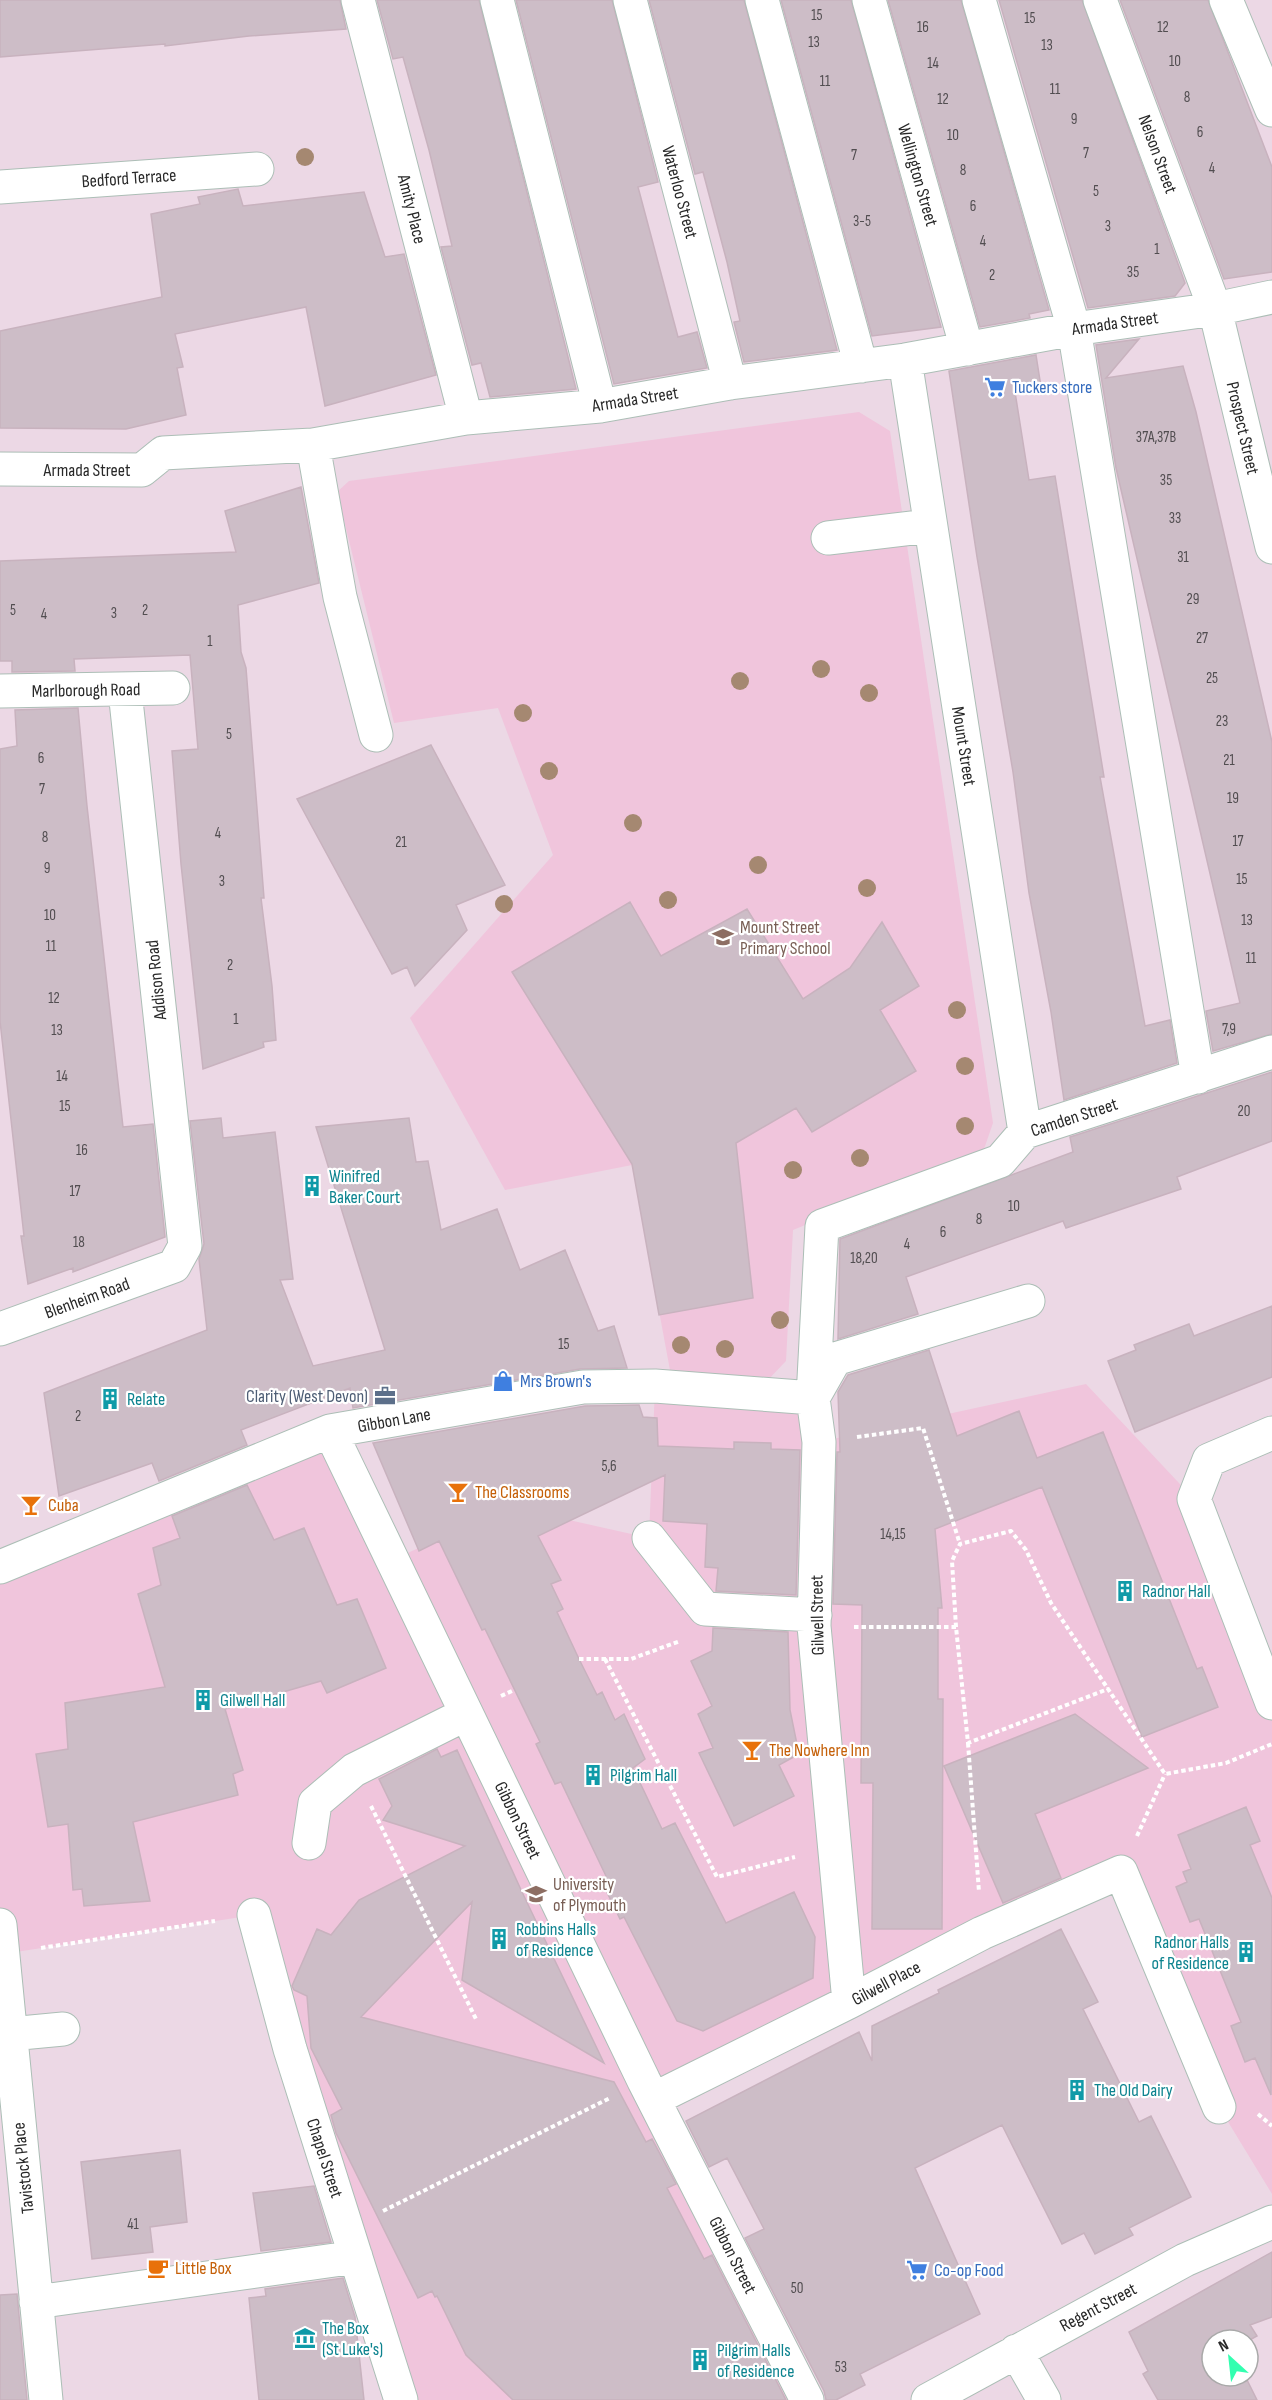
<svg xmlns="http://www.w3.org/2000/svg" width="1272" height="2400" font-family="'Sofia Sans Condensed',sans-serif">
<rect width="100%" height="100%" fill="#ecd8e5"/>
<path fill="#f0c5dc" d="M 859,412 L 890,431 L 993,1123 L 983,1152 L 793,1230 L 786,1361 L 765,1383 L 672,1381 L 632,1165 L 505,1190 L 410,1018 L 553,855 L 498,708 L 394,723 L 337,492 L 349,481 Z
M 1086,1384 L 1194,1499 L 1272,1699 L 1272,2194 L 1219,2107 L 1121,1873 L 654,2099 L 807,2400 L 401,2400 L 254,1915 L 3,1954 L 0,1926 L 0,1567 L 330,1431 L 393,1560 L 507,1506 L 649,1538 L 655,1386 L 813,1398 L 819,1442 Z"/>
<path fill="#cdbdc7" stroke="#c8b2be" stroke-width="1.5" d="M 0,0 L 340,0 L 346,29 L 249,36 L 165,46 L 165,44 L 0,57 Z
M 377,0 L 479,0 L 576,389 L 490,397 L 481,363 L 472,365 L 441,247 L 452,246 L 429,150 L 403,57 L 393,59 Z
M 516,0 L 612,0 L 658,182 L 638,187 L 678,337 L 697,332 L 707,368 L 614,384 Z
M 649,0 L 744,0 L 837,350 L 744,362 L 734,322 L 740,321 L 727,262 L 703,172 L 695,174 Z
M 781,0 L 851,0 L 941,327 L 872,336 Z
M 888,0 L 961,0 L 1049,310 L 1029,314 L 1030,318 L 980,327 Z
M 999,0 L 1082,0 L 1185,283 L 1175,296 L 1088,308 Z
M 1120,0 L 1208,0 L 1272,167 L 1272,272 L 1224,279 Z
M 238,189 L 243,206 L 364,192 L 385,257 L 404,254 L 436,375 L 325,406 L 306,307 L 175,334 L 183,367 L 177,368 L 186,415 L 126,429 L 0,428 L 0,331 L 162,297 L 151,214 L 200,204 L 198,197 Z
M 1139,339 L 1106,378 L 1183,366 L 1196,412 L 1272,742 L 1272,1034 L 1213,1051 L 1206,1011 L 1240,1003 L 1116,468 L 1096,345 Z
M 1036,355 L 1041,387 L 1015,392 L 1029,480 L 1055,476 L 1104,777 L 1100,777 L 1145,1026 L 1170,1020 L 1177,1063 L 1064,1100 L 1051,1012 L 1029,893 L 1013,772 L 977,557 L 949,371 Z
M 301,487 L 319,583 L 238,605 L 241,652 L 246,668 L 264,898 L 261,898 L 272,986 L 276,1040 L 263,1042 L 264,1047 L 203,1069 L 181,864 L 172,751 L 198,749 L 190,655 L 74,659 L 75,671 L 12,672 L 12,661 L 0,661 L 0,561 L 236,552 L 225,511 Z
M 78,708 L 87,806 L 123,1127 L 153,1124 L 165,1237 L 73,1272 L 73,1268 L 28,1284 L 21,1236 L 24,1236 L 0,1021 L 0,749 L 17,746 L 15,710 Z
M 431,745 L 505,885 L 456,905 L 467,930 L 415,986 L 407,967 L 392,974 L 297,799 Z
M 630,902 L 661,956 L 747,909 L 803,999 L 850,968 L 882,922 L 919,986 L 880,1010 L 916,1071 L 812,1132 L 796,1108 L 736,1143 L 753,1298 L 659,1315 L 632,1164 L 512,972 Z
M 1272,1072 L 1272,1141 L 1177,1177 L 1181,1189 L 1066,1228 L 1063,1221 L 906,1277 L 918,1314 L 838,1339 L 840,1239 L 1073,1152 L 1070,1137 Z
M 221,1118 L 223,1138 L 275,1132 L 293,1279 L 280,1280 L 313,1366 L 385,1350 L 316,1127 L 409,1118 L 416,1162 L 428,1161 L 441,1230 L 497,1209 L 520,1270 L 565,1250 L 598,1331 L 614,1326 L 627,1368 L 580,1369 L 353,1408 L 350,1388 L 241,1430 L 247,1445 L 159,1481 L 152,1463 L 59,1496 L 44,1393 L 207,1330 L 199,1259 L 204,1244 L 190,1121 Z
M 1272,1306 L 1272,1377 L 1135,1432 L 1108,1361 L 1136,1350 L 1134,1345 L 1189,1324 L 1194,1336 Z
M 929,1350 L 957,1436 L 1019,1411 L 1037,1458 L 1103,1432 L 1197,1669 L 1202,1667 L 1218,1707 L 1142,1737 L 1042,1487 L 935,1529 L 942,1608 L 938,1608 L 938,1699 L 943,1699 L 942,1929 L 872,1929 L 873,1783 L 861,1783 L 862,1605 L 833,1604 L 837,1452 L 840,1452 L 838,1392 L 848,1375 Z
M 639,1405 L 643,1417 L 657,1418 L 658,1446 L 734,1449 L 734,1442 L 771,1443 L 771,1449 L 800,1450 L 796,1595 L 716,1591 L 718,1568 L 705,1567 L 707,1524 L 663,1521 L 665,1475 L 538,1536 L 561,1580 L 551,1584 L 563,1609 L 557,1612 L 579,1659 L 597,1695 L 602,1692 L 615,1720 L 624,1714 L 645,1759 L 633,1768 L 662,1829 L 675,1823 L 726,1923 L 794,1892 L 815,1937 L 813,1978 L 703,2031 L 677,2021 L 624,1917 L 620,1919 L 601,1880 L 606,1876 L 561,1782 L 555,1784 L 536,1744 L 540,1742 L 485,1629 L 482,1630 L 439,1541 L 419,1551 L 373,1443 L 585,1406 Z
M 247,1485 L 274,1540 L 304,1528 L 337,1605 L 357,1599 L 386,1668 L 327,1693 L 321,1681 L 225,1709 L 243,1770 L 233,1774 L 238,1795 L 133,1822 L 150,1901 L 84,1906 L 82,1889 L 73,1890 L 68,1824 L 48,1827 L 36,1754 L 68,1749 L 65,1703 L 165,1687 L 138,1594 L 161,1585 L 153,1548 L 180,1538 L 172,1516 Z
M 713,1628 L 788,1632 L 790,1710 L 799,1754 L 779,1765 L 794,1796 L 734,1826 L 699,1753 L 713,1748 L 698,1714 L 712,1706 L 691,1661 L 712,1651 Z
M 1075,1714 L 1148,1768 L 1035,1814 L 1061,1878 L 1003,1903 L 944,1766 Z
M 437,1749 L 441,1757 L 457,1750 L 522,1892 L 604,2063 L 462,1980 L 472,1902 L 361,2017 L 614,2082 L 646,2142 L 652,2139 L 676,2184 L 667,2188 L 704,2259 L 712,2255 L 786,2400 L 513,2400 L 466,2355 L 437,2296 L 435,2297 L 432,2291 L 418,2298 L 336,2133 L 331,2115 L 342,2109 L 311,2048 L 307,1996 L 294,1990 L 292,1986 L 317,1929 L 331,1935 L 359,1900 L 465,1846 L 383,1820 L 392,1806 L 379,1779 Z
M 1246,1807 L 1260,1841 L 1250,1845 L 1272,1898 L 1271,2095 L 1255,2058 L 1245,2062 L 1231,2026 L 1241,2022 L 1199,1919 L 1190,1922 L 1176,1887 L 1187,1882 L 1183,1872 L 1191,1869 L 1178,1835 Z
M 1061,1929 L 1098,2002 L 1083,2009 L 1139,2122 L 1151,2116 L 1191,2197 L 1129,2228 L 1133,2235 L 1095,2254 L 1084,2233 L 1062,2244 L 1002,2125 L 915,2168 L 980,2314 L 860,2374 L 865,2385 L 836,2400 L 826,2400 L 824,2391 L 745,2238 L 764,2229 L 727,2158 L 709,2167 L 686,2121 L 859,2032 L 872,2061 L 872,2026 L 939,1993 L 938,1990 Z
M 180,2150 L 187,2222 L 150,2227 L 153,2252 L 92,2259 L 81,2162 Z
M 314,2186 L 331,2242 L 261,2251 L 253,2193 Z
M 1272,2252 L 1272,2317 L 1250,2325 L 1257,2336 L 1248,2341 L 1212,2340 L 1212,2376 L 1245,2376 L 1257,2400 L 1158,2400 L 1143,2374 L 1148,2371 L 1129,2332 Z
M 343,2278 L 355,2317 L 364,2400 L 259,2400 L 249,2298 L 266,2296 L 265,2289 Z
M 17,2294 L 27,2400 L 0,2400 L 0,2295 Z"/>
<g fill="none" stroke-linecap="round" stroke-linejoin="round">
<defs>
<path id="minor" d="M 358,0 L 466,418
M 497,0 L 600,406
M 630,0 L 730,383
M 762,0 L 861,366
M 869,0 L 967,349
M 979,0 L 1074,329 L 1198,1077
M 1100,0 L 1215,309 L 1272,547
M 1226,0 L 1272,110
M 0,187 L 257,169
M 905,360 L 1025,1132
M 313,445 L 340,597 L 376,735
M 0,469 L 142,470 L 163,453 L 313,445 L 466,418 L 600,406 L 730,383 L 905,360 L 1074,329 L 1215,309 L 1272,297
M 828,538 L 929,526
M 0,691 L 173,688
M 0,1329 L 174,1266 L 185,1246 L 125,691
M 814,1396 L 835,1359 L 1028,1301
M 330,1431 L 644,2081 L 807,2400
M 1272,1433 L 1209,1460 L 1194,1499 L 1272,1703
M 649,1538 L 705,1609 L 815,1615
M 0,1567 L 330,1431 L 583,1387 L 655,1386 L 813,1398
M 309,1843 L 315,1803 L 354,1770 L 466,1714
M 254,1915 L 290,2049 L 401,2400
M 0,1925 L 46,2400
M 849,2002 L 814,1626 L 819,1442 L 813,1398 L 822,1226 L 1000,1161 L 1025,1132 L 1272,1052
M 10,2034 L 63,2029
M 654,2099 L 849,2002 L 982,1933 L 1121,1872 L 1219,2107
M 36,2302 L 356,2257
M 1016,2351 L 1044,2400
M 928,2400 L 1185,2260 L 1272,2222"/>
</defs>
<use href="#minor" stroke="#acbeb6" stroke-width="35"/>
<path stroke="#fff" stroke-width="4" stroke-dasharray="4.5 3" stroke-linecap="butt" d="M 857,1437 L 923,1428 L 960,1544
M 854,1627 L 956,1627 L 968,1743 L 1108,1689 L 1165,1774 L 1226,1763 L 1272,1744
M 956,1627 L 952,1561 L 960,1544 L 1011,1531 L 1026,1550 L 1051,1603 L 1108,1689
M 579,1659 L 631,1659 L 680,1641
M 605,1659 L 717,1877 L 795,1857
M 501,1696 L 514,1690
M 968,1743 L 979,1892
M 371,1806 L 476,2019
M 1137,1836 L 1165,1774
M 41,1948 L 215,1921
M 1258,2114 L 1272,2126
M 383,2211 L 610,2098"/>
<use href="#minor" stroke="#fff" stroke-width="33"/>
</g>
<g fill="#a58871">
<circle cx="305" cy="157" r="9"/>
<circle cx="821" cy="669" r="9"/>
<circle cx="740" cy="681" r="9"/>
<circle cx="869" cy="693" r="9"/>
<circle cx="523" cy="713" r="9"/>
<circle cx="549" cy="771" r="9"/>
<circle cx="633" cy="823" r="9"/>
<circle cx="758" cy="865" r="9"/>
<circle cx="867" cy="888" r="9"/>
<circle cx="668" cy="900" r="9"/>
<circle cx="504" cy="904" r="9"/>
<circle cx="957" cy="1010" r="9"/>
<circle cx="965" cy="1066" r="9"/>
<circle cx="965" cy="1126" r="9"/>
<circle cx="860" cy="1158" r="9"/>
<circle cx="793" cy="1170" r="9"/>
<circle cx="780" cy="1320" r="9"/>
<circle cx="681" cy="1345" r="9"/>
<circle cx="725" cy="1349" r="9"/>
</g>
<defs>
<symbol id="supermarket-bare" viewBox="-9 -9 18 18"><path d="M-6-5.5h2.5l.6 2H6L4.5 2H-2.5L-4.4-4H-6ZM-1.5 3.2a1.3 1.3 0 1 0 .1 0ZM3 3.2a1.3 1.3 0 1 0 .1 0Z" fill="#3f7fe0" stroke="#fff" stroke-width="2.5" paint-order="stroke"/></symbol>
<symbol id="school-bare" viewBox="-9 -9 18 18"><path d="M0-5L7-2L0 1L-7-2ZM-4 1L0 2.5L4 1V4Q0 6-4 4Z" fill="#8d6e63" stroke="#fff" stroke-width="2.5" paint-order="stroke"/></symbol>
<symbol id="building-bare" viewBox="-9 -9 18 18"><path d="M-4-6H4V6H1V3H-1V6H-4ZM-2.5-4.3h1.7v1.8h-1.7ZM.8-4.3h1.7v1.8H.8ZM-2.5-1h1.7V.8h-1.7ZM.8-1h1.7V.8H.8Z" fill="#0f9aa8" stroke="#fff" stroke-width="2.5" paint-order="stroke"/></symbol>
<symbol id="shop-bare" viewBox="-9 -9 18 18"><path d="M-5-2.5h2.3a2.7 3.5 0 0 1 5.4 0H5L5.5 6h-11ZM-1.5-2.5h3a1.5 2.3 0 0 0-3 0Z" fill="#3f7fe0" stroke="#fff" stroke-width="2.5" paint-order="stroke"/></symbol>
<symbol id="office-bare" viewBox="-9 -9 18 18"><path d="M-6-3h4V-5.5h4V-3h4V5H-6ZM-1-4.5V-3h2v-1.5ZM-6 0V1H6V0Z" fill="#5c6f8a" stroke="#fff" stroke-width="2.5" paint-order="stroke"/></symbol>
<symbol id="bar-bare" viewBox="-9 -9 18 18"><path d="M-6-5H6L.8 .8V4.5H3.5V6h-7V4.5H-.8V.8Z" fill="#e8710a" stroke="#fff" stroke-width="2.5" paint-order="stroke"/></symbol>
<symbol id="university-bare" viewBox="-9 -9 18 18"><path d="M0-5L7-2L0 1L-7-2ZM-4 1L0 2.5L4 1V4Q0 6-4 4Z" fill="#8d6e63" stroke="#fff" stroke-width="2.5" paint-order="stroke"/></symbol>
<symbol id="cafe-bare" viewBox="-9 -9 18 18"><path d="M-5.5-4.5H6V0H3Q3 3.5 0 3.5H-2.5Q-5.5 3.5-5.5 0ZM3-3.2v2h1.7v-2ZM-6 4.5H4V6H-6Z" fill="#e8710a" stroke="#fff" stroke-width="2.5" paint-order="stroke"/></symbol>
<symbol id="museum-bare" viewBox="-9 -9 18 18"><path d="M0-6L6-3V-2H-6V-3ZM-5-1h2V3h-2ZM-1-1h2V3h-2ZM3-1h2V3H3ZM-6 4H6V6H-6Z" fill="#0f9aa8" stroke="#fff" stroke-width="2.5" paint-order="stroke"/></symbol>
</defs>
<g fill-rule="evenodd">
<use href="#supermarket-bare" x="980" y="372" width="30" height="30"/>
<use href="#school-bare" x="708" y="922" width="30" height="30"/>
<use href="#building-bare" x="297" y="1171" width="30" height="30"/>
<use href="#shop-bare" x="488" y="1366" width="30" height="30"/>
<use href="#office-bare" x="370" y="1381" width="30" height="30"/>
<use href="#building-bare" x="95" y="1384" width="30" height="30"/>
<use href="#bar-bare" x="443" y="1477" width="30" height="30"/>
<use href="#bar-bare" x="16" y="1490" width="30" height="30"/>
<use href="#building-bare" x="1110" y="1576" width="30" height="30"/>
<use href="#building-bare" x="188" y="1685" width="30" height="30"/>
<use href="#bar-bare" x="737" y="1735" width="30" height="30"/>
<use href="#building-bare" x="578" y="1760" width="30" height="30"/>
<use href="#university-bare" x="521" y="1879" width="30" height="30"/>
<use href="#building-bare" x="484" y="1924" width="30" height="30"/>
<use href="#building-bare" x="1231" y="1937" width="30" height="30"/>
<use href="#building-bare" x="1062" y="2075" width="30" height="30"/>
<use href="#cafe-bare" x="143" y="2253" width="30" height="30"/>
<use href="#supermarket-bare" x="902" y="2255" width="30" height="30"/>
<use href="#museum-bare" x="290" y="2323" width="30" height="30"/>
<use href="#building-bare" x="685" y="2345" width="30" height="30"/>
</g>
<g text-anchor="middle" stroke-width="4.5" stroke-linejoin="round" paint-order="stroke">
<g font-size="15" fill="#514d50">
<text x="817" y="20">15</text>
<text x="1030" y="23">15</text>
<text x="923" y="32">16</text>
<text x="1163" y="32">12</text>
<text x="814" y="47">13</text>
<text x="1047" y="50">13</text>
<text x="1175" y="66">10</text>
<text x="933" y="68">14</text>
<text x="825" y="86">11</text>
<text x="1055" y="94">11</text>
<text x="1187" y="102">8</text>
<text x="943" y="104">12</text>
<text x="1074" y="124">9</text>
<text x="1200" y="137">6</text>
<text x="953" y="140">10</text>
<text x="1086" y="158">7</text>
<text x="854" y="160">7</text>
<text x="1212" y="173">4</text>
<text x="963" y="175">8</text>
<text x="1096" y="196">5</text>
<text x="973" y="211">6</text>
<text x="862" y="226">3-5</text>
<text x="1108" y="231">3</text>
<text x="983" y="246">4</text>
<text x="1157" y="254">1</text>
<text x="1133" y="277">35</text>
<text x="992" y="280">2</text>
<text x="1156" y="442">37A,37B</text>
<text x="1166" y="485">35</text>
<text x="1175" y="523">33</text>
<text x="1183" y="562">31</text>
<text x="1193" y="604">29</text>
<text x="13" y="615">5</text>
<text x="145" y="615">2</text>
<text x="114" y="618">3</text>
<text x="44" y="619">4</text>
<text x="1202" y="643">27</text>
<text x="210" y="646">1</text>
<text x="1212" y="683">25</text>
<text x="1222" y="726">23</text>
<text x="229" y="739">5</text>
<text x="41" y="763">6</text>
<text x="1229" y="765">21</text>
<text x="42" y="794">7</text>
<text x="1233" y="803">19</text>
<text x="218" y="838">4</text>
<text x="45" y="842">8</text>
<text x="1238" y="846">17</text>
<text x="401" y="847">21</text>
<text x="47" y="873">9</text>
<text x="1242" y="884">15</text>
<text x="222" y="886">3</text>
<text x="50" y="920">10</text>
<text x="1247" y="925">13</text>
<text x="51" y="951">11</text>
<text x="1251" y="963">11</text>
<text x="230" y="970">2</text>
<text x="54" y="1003">12</text>
<text x="236" y="1024">1</text>
<text x="1229" y="1034">7,9</text>
<text x="57" y="1035">13</text>
<text x="62" y="1081">14</text>
<text x="65" y="1111">15</text>
<text x="1244" y="1116">20</text>
<text x="82" y="1155">16</text>
<text x="75" y="1196">17</text>
<text x="1014" y="1211">10</text>
<text x="979" y="1224">8</text>
<text x="943" y="1237">6</text>
<text x="79" y="1247">18</text>
<text x="907" y="1249">4</text>
<text x="864" y="1263">18,20</text>
<text x="564" y="1349">15</text>
<text x="78" y="1421">2</text>
<text x="609" y="1471">5,6</text>
<text x="893" y="1539">14,15</text>
<text x="133" y="2229">41</text>
<text x="797" y="2293">50</text>
<text x="841" y="2372">53</text>
</g>
<g font-size="18" fill="#282828" stroke="#fff">
<text transform="translate(1158 154) rotate(70)" y="6">Nelson Street</text>
<text transform="translate(918 175) rotate(74)" y="6">Wellington Street</text>
<text transform="translate(129 178) rotate(-4)" y="6">Bedford Terrace</text>
<text transform="translate(680 192) rotate(75)" y="6">Waterloo Street</text>
<text transform="translate(412 209) rotate(76)" y="6">Amity Place</text>
<text transform="translate(1115 323) rotate(-8)" y="6">Armada Street</text>
<text transform="translate(635 399) rotate(-9)" y="6">Armada Street</text>
<text transform="translate(1243 428) rotate(77)" y="6">Prospect Street</text>
<text x="87" y="476">Armada Street</text>
<text transform="translate(86 690) rotate(-1)" y="6">Marlborough Road</text>
<text transform="translate(964 746) rotate(81)" y="6">Mount Street</text>
<text transform="translate(156 980) rotate(-96)" y="6">Addison Road</text>
<text transform="translate(1074 1117) rotate(-18)" y="6">Camden Street</text>
<text transform="translate(87 1298) rotate(-20)" y="6">Blenheim Road</text>
<text transform="translate(394 1420) rotate(-10)" y="6">Gibbon Lane</text>
<text transform="translate(817 1615) rotate(-91)" y="6">Gilwell Street</text>
<text transform="translate(518 1820) rotate(64)" y="6">Gibbon Street</text>
<text transform="translate(886 1983) rotate(-28)" y="6">Gilwell Place</text>
<text transform="translate(325 2158) rotate(72)" y="6">Chapel Street</text>
<text transform="translate(23 2168) rotate(-96)" y="6">Tavistock Place</text>
<text transform="translate(733 2255) rotate(63)" y="6">Gibbon Street</text>
<text transform="translate(1098 2307) rotate(-28)" y="6">Regent Street</text>
</g>
<g font-size="18" fill="#366cbe" stroke="#fff" text-anchor="start">
<text x="1012" y="393">Tuckers store</text>
<text x="520" y="1387">Mrs Brown's</text>
<text x="934" y="2276">Co-op Food</text>
</g>
<g font-size="18" fill="#785e54" stroke="#fff" text-anchor="start">
<text x="740" y="933">Mount Street<tspan x="740" dy="21">Primary School</tspan></text>
<text x="553" y="1890">University<tspan x="553" dy="21">of Plymouth</tspan></text>
</g>
<g font-size="18" fill="#0d838f" stroke="#fff" text-anchor="start">
<text x="329" y="1182">Winifred<tspan x="329" dy="21">Baker Court</tspan></text>
<text x="127" y="1405">Relate</text>
<text x="1142" y="1597">Radnor Hall</text>
<text x="220" y="1706">Gilwell Hall</text>
<text x="610" y="1781">Pilgrim Hall</text>
<text x="516" y="1935">Robbins Halls<tspan x="516" dy="21">of Residence</tspan></text>
<text x="1229" y="1948" text-anchor="end">Radnor Halls<tspan x="1229" dy="21">of Residence</tspan></text>
<text x="1094" y="2096">The Old Dairy</text>
<text x="322" y="2334">The Box<tspan x="322" dy="21">(St Luke's)</tspan></text>
<text x="717" y="2356">Pilgrim Halls<tspan x="717" dy="21">of Residence</tspan></text>
</g>
<g font-size="18" fill="#4e5e75" stroke="#fff" text-anchor="end">
<text x="368" y="1402">Clarity (West Devon)</text>
</g>
<g font-size="18" fill="#c56008" stroke="#fff" text-anchor="start">
<text x="475" y="1498">The Classrooms</text>
<text x="48" y="1511">Cuba</text>
<text x="769" y="1756">The Nowhere Inn</text>
<text x="175" y="2274">Little Box</text>
</g>
</g>
<g transform="translate(1230 2358) rotate(333)"><circle r="28" fill="#ffffff" stroke="#a9a9a9" stroke-width="1.5"/>
<path d="M0-4.5L10 22L0 15L-10 22Z" fill="#32ffb0"/>
<text y="-9" font-size="16" font-weight="bold" text-anchor="middle" fill="#282828">N</text>
</g>
</svg>
